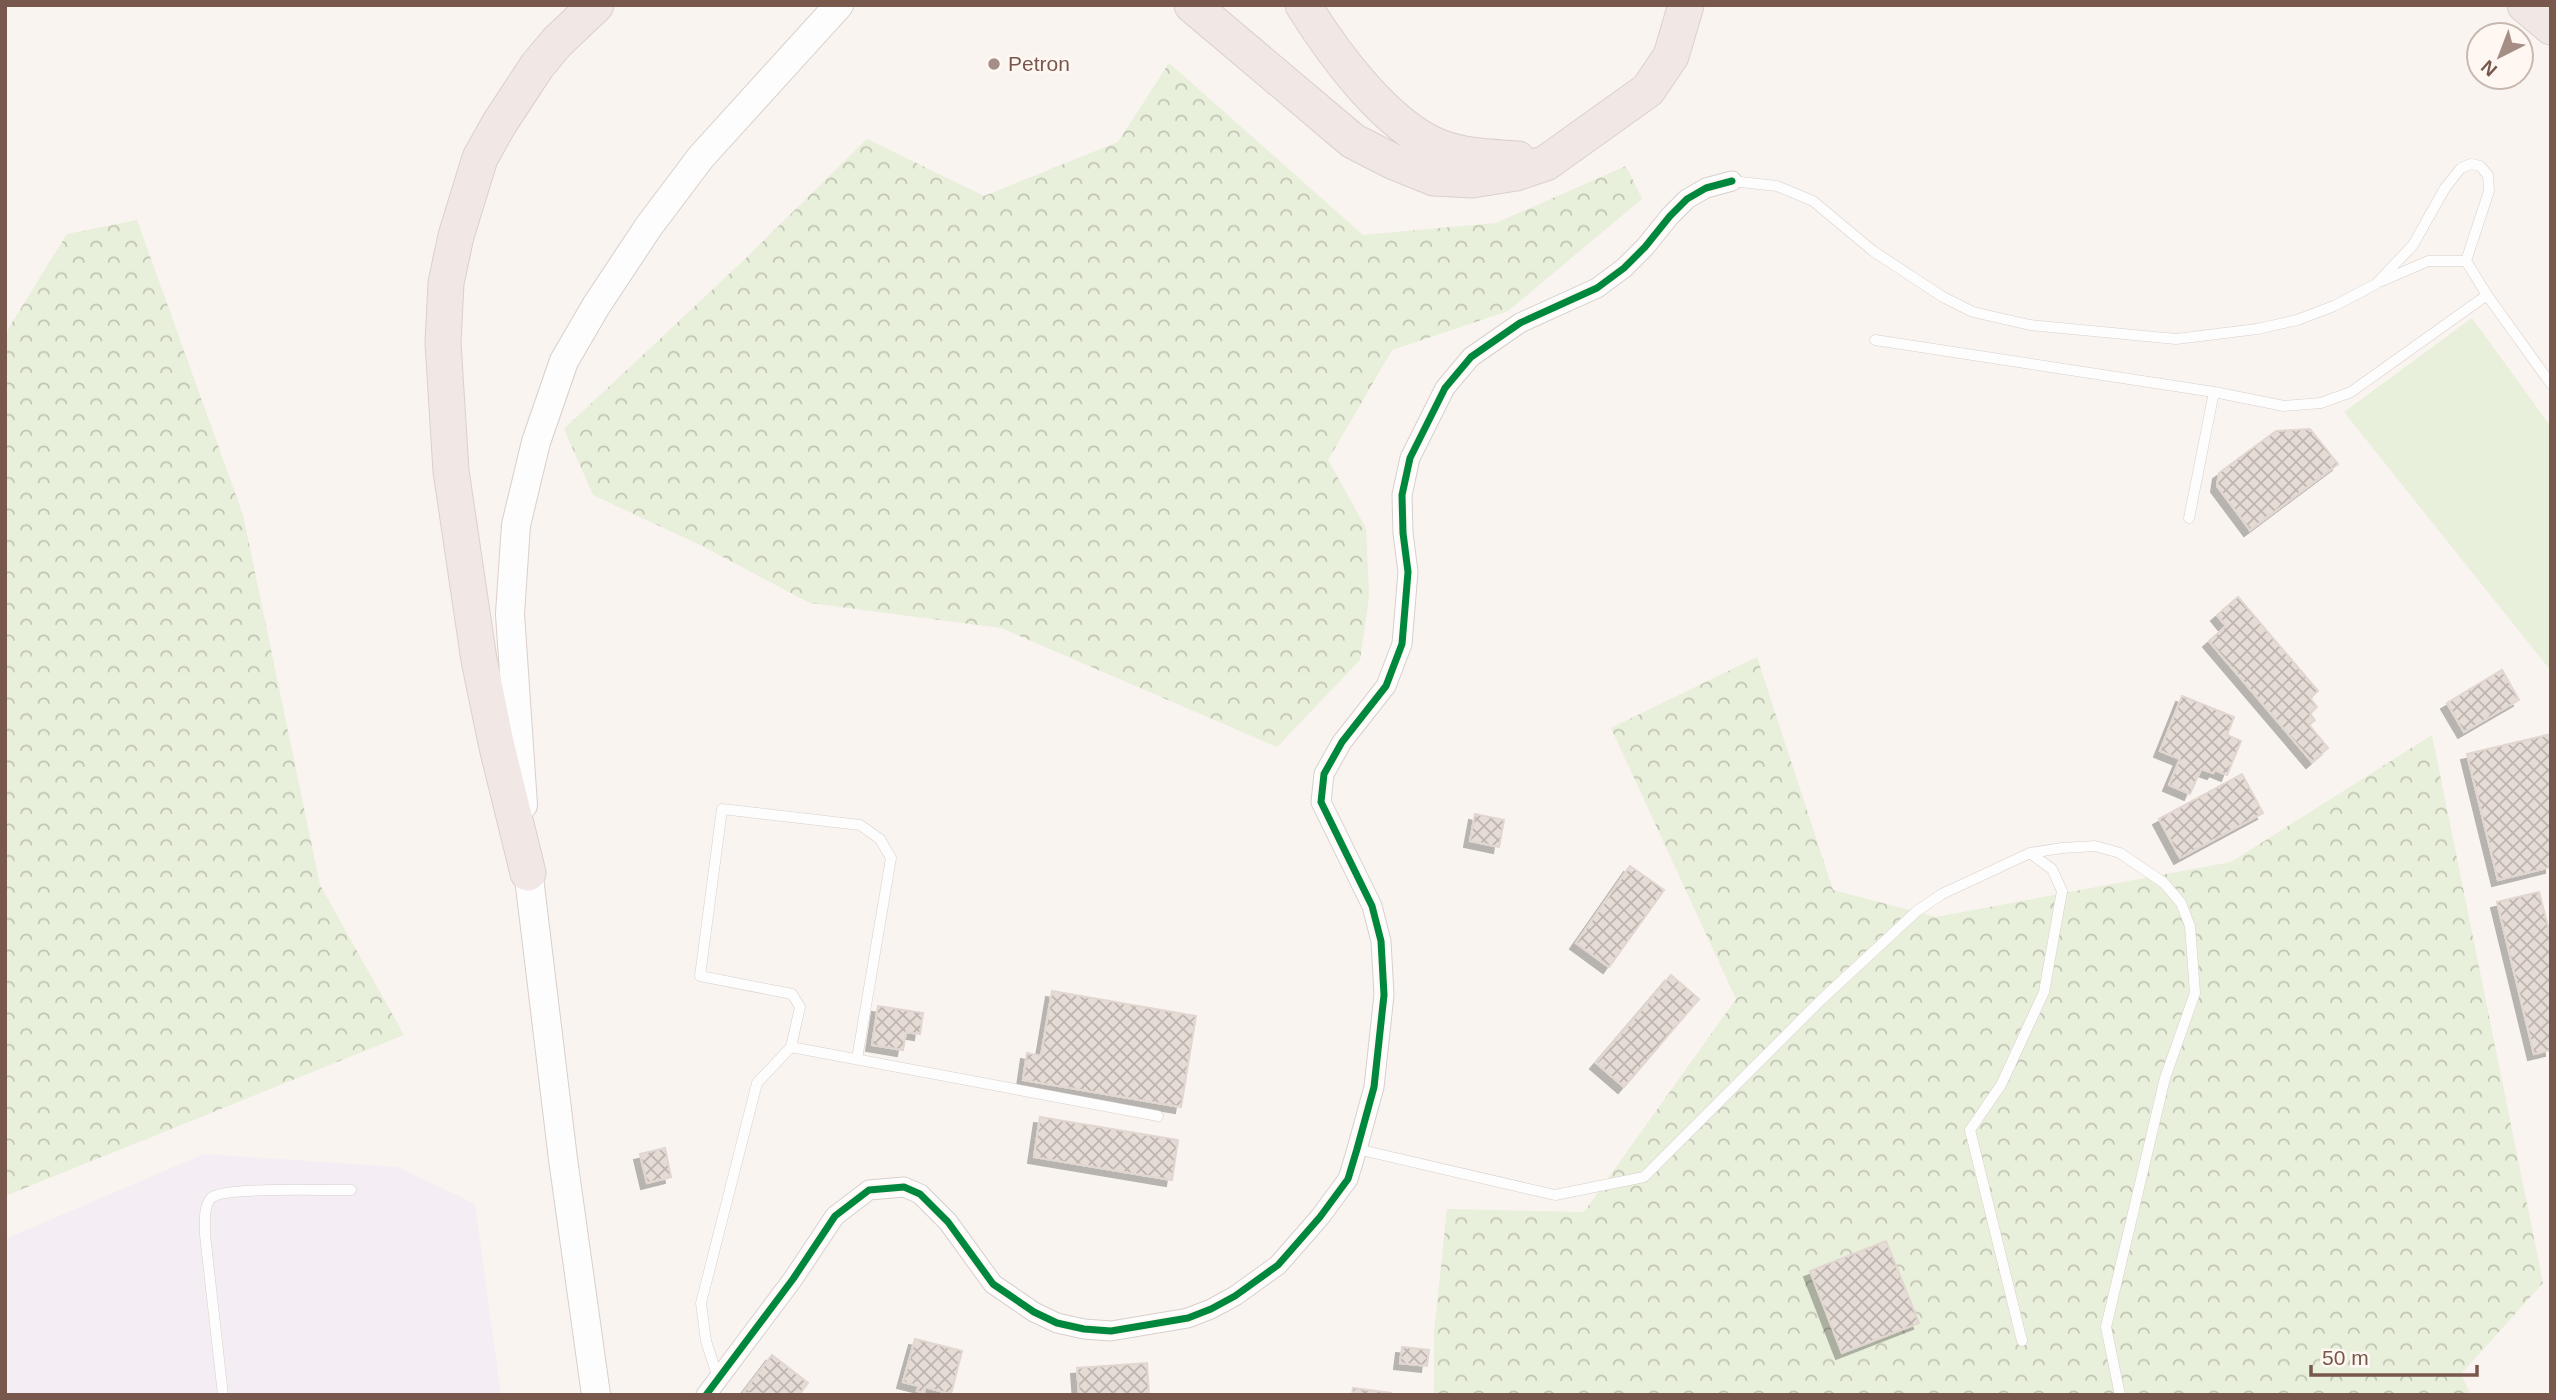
<svg xmlns="http://www.w3.org/2000/svg" width="2556" height="1400" font-family="Arial,sans-serif">
<defs>
<pattern id="forest-crowns" width="20" height="18" patternUnits="userSpaceOnUse" patternTransform="scale(1.75)"><rect width="20" height="18" fill="#e8efda"/><path d="M2 6a3 3 0 1 1 6 0M12 15a3 3 0 1 1 6 0" fill="none" stroke="#c1c4b3"/></pattern>
<pattern id="building-cross-hatch" width="8" height="8" patternUnits="userSpaceOnUse" patternTransform="scale(1.75)"><rect width="8" height="8" fill="#e6dcd6"/><path d="M0 0l8 8M0 8l8-8" fill="none" stroke="#bfb5b0"/></pattern>
<filter id="shadow"><feDropShadow dx="-6" dy="6" stdDeviation="0" flood-color="#0004"/></filter>
</defs>
<rect width="100%" height="100%" fill="#f9f4ef"/>
<path fill="#f4edf4" d="M 204,1154 L 398,1167 L 475,1204 L 501,1395 L 5,1395 L 5,1239 Z"/>
<path fill="url(#forest-crowns)" d="M 1169,63 L 1363,235 L 1496,223 L 1626,166 L 1642,199 L 1508,311 L 1392,350 L 1328,460 L 1366,528 L 1369,597 L 1360,660 L 1277,747 L 1001,628 L 810,603 L 698,544 L 593,495 L 564,429 L 745,259 L 867,139 L 984,196 L 1118,142 Z
M 137,220 L 243,515 L 320,885 L 404,1035 L 5,1196 L 5,334 L 67,234 Z
M 1757,657 L 1833,890 L 1936,917 L 2231,862 L 2432,735 L 2543,1283 L 2461,1374 L 2471,1395 L 1434,1395 L 1434,1333 L 1447,1209 L 1584,1212 L 1736,999 L 1611,728 Z"/>
<path fill="#e8efda" d="M 2472,318 L 2551,427 L 2551,671 L 2344,412 Z"/>
<path fill="url(#building-cross-hatch)" stroke="#e2d6d1" stroke-width="2" filter="url(#shadow)" d="M 2310,429 L 2338,464 L 2250,530 L 2217,486 L 2219,473 L 2276,431 Z
M 2238,597 L 2318,691 L 2310,698 L 2317,707 L 2310,714 L 2315,720 L 2309,725 L 2328,748 L 2312,762 L 2209,641 L 2226,626 L 2217,615 Z
M 2502,670 L 2519,700 L 2464,732 L 2447,703 Z
M 2182,696 L 2234,717 L 2227,735 L 2241,741 L 2227,775 L 2215,770 L 2213,773 L 2201,769 L 2190,794 L 2169,785 L 2180,759 L 2160,751 Z
M 2551,734 L 2551,867 L 2498,880 L 2467,754 Z
M 2242,774 L 2263,813 L 2180,858 L 2159,819 Z
M 1475,814 L 1504,820 L 1499,847 L 1470,841 Z
M 1630,866 L 1664,890 L 1609,967 L 1576,943 Z
M 2539,892 L 2551,938 L 2551,1050 L 2534,1054 L 2497,902 Z
M 1671,975 L 1699,999 L 1624,1087 L 1596,1063 Z
M 1052,991 L 1196,1016 L 1181,1107 L 1023,1080 L 1027,1053 L 1041,1056 Z
M 878,1006 L 923,1013 L 920,1034 L 906,1032 L 903,1050 L 872,1045 Z
M 1040,1117 L 1178,1140 L 1172,1180 L 1034,1157 Z
M 665,1148 L 671,1177 L 647,1183 L 640,1154 Z
M 1886,1241 L 1919,1323 L 1842,1353 L 1810,1271 Z
M 915,1339 L 962,1351 L 951,1394 L 925,1387 L 924,1393 L 917,1391 L 919,1386 L 903,1382 Z
M 1402,1347 L 1429,1350 L 1427,1366 L 1400,1363 Z
M 772,1355 L 808,1383 L 799,1395 L 743,1393 Z
M 1147,1363 L 1149,1395 L 1079,1395 L 1077,1368 Z
M 1353,1388 L 1391,1393 L 1391,1395 L 1352,1395 Z"/>
<g fill="none" stroke-linecap="round" stroke-linejoin="round">
<defs>
<path id="lane" d="M 1732,181 L 1777,186 L 1813,201 L 1873,251 L 1943,297 L 1973,312 L 2030,325 L 2176,339 L 2257,329 L 2297,320 L 2334,306 L 2376,284 L 2413,245 L 2445,188 L 2461,168 L 2471,164 L 2480,166 L 2488,175 L 2489,191 L 2466,261
M 2382,281 L 2428,261 L 2466,261 L 2487,295 L 2551,384
M 1875,340 L 2214,392
M 2189,518 L 2214,392 L 2284,406 L 2321,403 L 2351,392 L 2487,295
M 791,1047 L 800,1007 L 792,994 L 700,976 L 722,809 L 860,825 L 880,839 L 891,858 L 857,1059
M 1357,1149 L 1555,1195 L 1644,1177 L 1821,1000 L 1917,911 L 1942,894 L 2030,853 L 2062,848 L 2095,846 L 2120,853 L 2164,883 L 2181,903 L 2190,926 L 2195,993 L 2165,1078 L 2106,1327 L 2120,1395
M 2022,1341 L 1970,1130 L 2001,1085 L 2044,992 L 2062,891 L 2052,869 L 2030,853
M 718,1378 L 706,1341 L 701,1303 L 757,1083 L 791,1047 L 1158,1116
M 223,1395 L 205,1235 C 205,1224 203,1207 211,1198 C 223,1186 329,1191 351,1190"/>
<path id="street" d="M 706,1395 L 793,1279 L 835,1216 L 869,1190 L 904,1187 L 920,1194 L 948,1222 L 993,1284 L 1034,1312 L 1057,1323 L 1084,1329 L 1111,1331 L 1188,1318 L 1211,1309 L 1235,1296 L 1278,1265 L 1320,1217 L 1348,1179 L 1357,1149 L 1374,1087 L 1384,995 L 1381,941 L 1372,906 L 1321,802 L 1324,774 L 1342,742 L 1386,686 L 1402,644 L 1408,572 L 1403,533 L 1402,495 L 1410,458 L 1445,388 L 1471,357 L 1520,323 L 1597,288 L 1624,268 L 1645,247 L 1670,216 L 1687,199 L 1706,188 L 1732,181"/>
<path id="secondary" d="M 523,805 L 510,614 L 516,525 L 536,442 L 564,361 L 596,306 L 649,226 L 701,157 L 839,5
M 526,853 L 563,1159 L 596,1395"/>
<path id="highway" d="M 1192,5 L 1353,141 L 1392,161 L 1434,178 L 1472,180 L 1516,173 L 1546,163 L 1648,90 L 1671,56 L 1686,5
M 1303,5 C 1333,53 1385,125 1439,147 C 1465,157 1491,157 1518,159
M 2525,5 L 2551,27
M 528,873 L 497,747 L 479,660 L 451,471 L 443,343 L 446,283 L 456,236 L 480,158 L 499,124 L 537,66 L 557,42 L 596,5"/>
</defs>
<use href="#lane" stroke="#d8cfcb" stroke-width="11"/>
<use href="#street" stroke="#d8cfcb" stroke-width="21"/>
<use href="#secondary" stroke="#d9cfca" stroke-width="30"/>
<use href="#highway" stroke="#dad0cc" stroke-width="37"/>
<use href="#lane" stroke="#fefdfd" stroke-width="10"/>
<use href="#street" stroke="#fefdfd" stroke-width="19"/>
<use href="#secondary" stroke="#fefdfd" stroke-width="28"/>
<use href="#highway" stroke="#f1e8e6" stroke-width="35"/>
<defs>
<path id="cycleway" d="M 706,1395 L 793,1279 L 835,1216 L 869,1190 L 904,1187 L 920,1194 L 948,1222 L 993,1284 L 1034,1312 L 1057,1323 L 1084,1329 L 1111,1331 L 1188,1318 L 1211,1309 L 1235,1296 L 1278,1265 L 1320,1217 L 1348,1179 L 1357,1149 L 1374,1087 L 1384,995 L 1381,941 L 1372,906 L 1321,802 L 1324,774 L 1342,742 L 1386,686 L 1402,644 L 1408,572 L 1403,533 L 1402,495 L 1410,458 L 1445,388 L 1471,357 L 1520,323 L 1597,288 L 1624,268 L 1645,247 L 1670,216 L 1687,199 L 1706,188 L 1732,181"/>
</defs>
<use href="#cycleway" stroke="#fff8f2" stroke-width="11"/>
<use href="#cycleway" stroke="#00873e" stroke-width="7"/>
</g>
<circle fill="#a58e86" stroke="#fff8f2" stroke-width="2.5" cx="994" cy="64" r="7"/>
<g text-anchor="middle" stroke-width="5" stroke-linejoin="round" paint-order="stroke">
<g font-size="21" fill="#78574d" stroke="#fff8f2" text-anchor="start">
<text x="1008" y="71">Petron</text>
</g>
</g>
<rect width="2556" height="1400" fill="none" stroke="#78574d" stroke-width="14"/>
<g transform="translate(2500 56) rotate(222)"><circle r="33" fill="#fff8f2" stroke="#c9b8b0" stroke-width="2"/>
<path d="M0-5L12 26L0 18L-12 26Z" fill="#a58e86"/>
<text y="-10" font-size="19" font-weight="bold" text-anchor="middle" fill="#78574d">N</text>
</g>
<path d="M2311 1365v10h166v-10" fill="none" stroke="#78574d" stroke-width="3.5"/>
<text x="2322" y="1365" font-size="21" fill="#78574d" stroke="#fff8f2" stroke-width="5" paint-order="stroke">50 m</text>
</svg>
